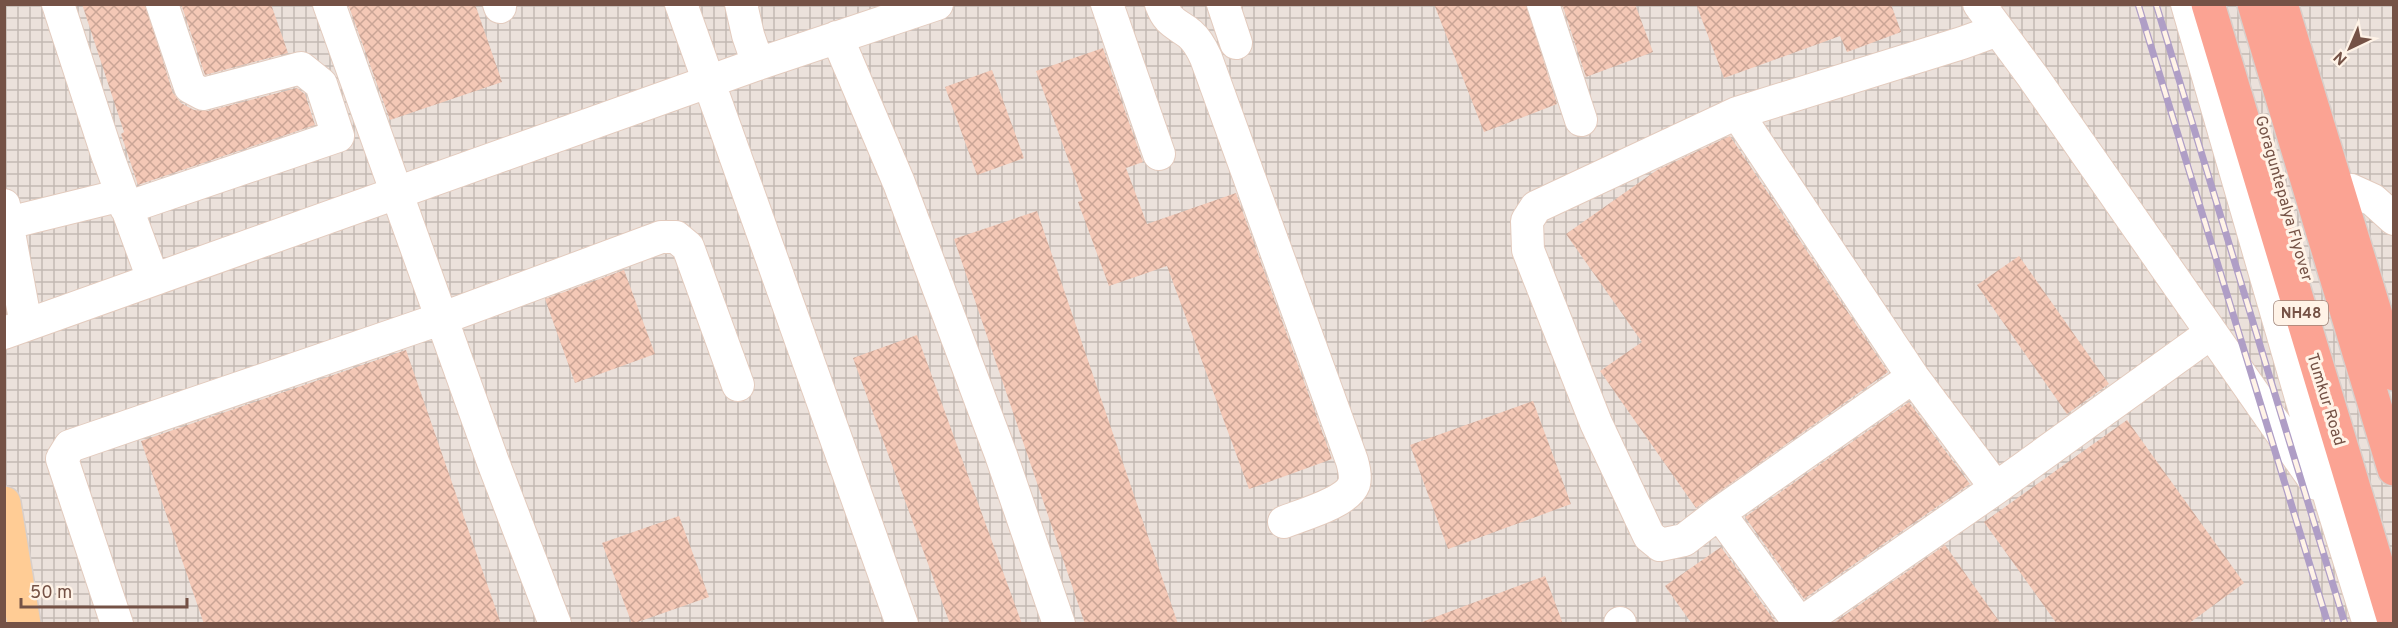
<svg xmlns="http://www.w3.org/2000/svg" width="2398" height="628" font-family="Overpass,sans-serif">
<defs>
<pattern id="industrial-grid" width="8" height="8" patternUnits="userSpaceOnUse" patternTransform="scale(1.5)"><rect width="8" height="8" fill="#ebe1db"/><path d="M0 4h8M4 0v8" fill="none" stroke="#c3b9b3"/></pattern>
<pattern id="building-cross-hatch" width="8" height="8" patternUnits="userSpaceOnUse" patternTransform="scale(1.5)"><rect width="8" height="8" fill="#f4c8b6"/><path d="M0 0l8 8M0 8l8-8" fill="none" stroke="#caa596"/></pattern>
</defs>
<rect width="100%" height="100%" fill="#fdeedf"/>
<path fill="url(#industrial-grid)" d="M 5,5 L 2393,5 L 2393,623 L 5,623 Z"/>
<path fill="url(#building-cross-hatch)" d="M 82,4 L 145,4 L 173,93 L 181,103 L 194,110 L 208,111 L 297,88 L 305,94 L 315,125 L 138,185 L 121,134 L 124,132 Z
M 181,4 L 271,4 L 288,53 L 205,75 Z
M 348,4 L 475,4 L 502,82 L 390,120 Z
M 1434,4 L 1526,4 L 1557,104 L 1484,132 Z
M 1562,4 L 1635,4 L 1653,52 L 1586,77 Z
M 1696,4 L 1891,4 L 1901,32 L 1847,52 L 1840,36 L 1724,78 Z
M 1103,48 L 1143,162 L 1126,168 L 1147,224 L 1236,193 L 1332,459 L 1249,489 L 1167,266 L 1109,286 L 1078,202 L 1083,200 L 1036,71 Z
M 992,70 L 1024,158 L 977,175 L 945,87 Z
M 1730,136 L 1888,372 L 1696,508 L 1600,371 L 1642,342 L 1566,234 L 1657,170 Z
M 1037,211 L 1178,624 L 1085,624 L 954,239 Z
M 2019,256 L 2109,384 L 2067,414 L 1977,285 Z
M 624,270 L 655,354 L 575,383 L 545,299 Z
M 917,335 L 1022,624 L 950,624 L 853,358 Z
M 406,350 L 501,624 L 204,624 L 141,441 Z
M 1533,401 L 1571,504 L 1448,549 L 1410,445 Z
M 1909,402 L 1970,484 L 1804,599 L 1745,517 Z
M 2127,420 L 2244,583 L 2188,624 L 2057,624 L 1984,522 Z
M 679,516 L 709,597 L 632,624 L 602,543 Z
M 1945,545 L 2001,624 L 1832,624 Z
M 1721,547 L 1777,624 L 1692,624 L 1665,586 Z
M 1545,576 L 1563,624 L 1422,624 L 1422,622 Z"/>
<g fill="none" stroke-linecap="round" stroke-linejoin="round">
<defs>
<path id="minor" d="M 58,4 L 107,154 L 153,279
M 329,4 L 493,462 L 555,624
M 499,4 L 500,7
M 681,4 L 902,624
M 741,4 L 748,35 L 758,64
M 1107,4 L 1159,154
M 1161,4 C 1168,23 1176,23 1190,34 C 1198,41 1202,49 1206,58 L 1352,461 C 1354,468 1356,477 1354,484 C 1347,503 1301,515 1284,522
M 1223,4 L 1236,43
M 1543,4 L 1581,120
M 1979,4 L 2033,77 L 2317,484
M 2187,4 L 2332,505 L 2369,624
M 837,37 L 899,183 L 1001,455 L 1059,624
M 1737,113 L 1536,207 L 1527,221 L 1528,250 L 1596,423 L 1649,536 L 1660,545 L 1684,540 L 1719,513 L 1800,624
M 2351,190 L 2373,200 L 2394,219
M 4,205 L 26,325
M 126,208 L 338,136 L 321,84 L 301,68 L 203,94 L 190,87 L 162,4
M 8,223 L 122,195
M 4,333 L 758,64 L 937,4
M 1996,488 L 1913,377 L 1737,113 L 1962,43 L 1998,30
M 1719,513 L 1913,377
M 1620,623 L 1620,624
M 117,624 L 62,459 L 70,446 L 443,318 L 661,237 L 676,237 L 688,247 L 738,385
M 1800,624 L 1996,488 L 2211,333"/>
<path id="major" d="M 4,503 L 24,624"/>
<path id="highway" d="M 2208,4 L 2394,621
M 2254,4 L 2394,469
M 2281,4 L 2394,374"/>
</defs>
<use href="#minor" stroke="#e3cbbe" stroke-width="34"/>
<use href="#major" stroke="#d8cfcb" stroke-width="36"/>
<use href="#highway" stroke="#d8cfcb" stroke-width="36"/>
<use href="#minor" stroke="#fff" stroke-width="32"/>
<use href="#major" stroke="#ffcc95" stroke-width="33"/>
<use href="#highway" stroke="#fba393" stroke-width="33"/>
<defs>
<path id="rail" d="M 2138,4 L 2328,624
M 2156,4 L 2345,624"/>
</defs>
<use href="#rail" stroke="#af9ec6" stroke-width="7"/>
<use href="#rail" stroke="#fff3e7" stroke-width="4.5" stroke-dasharray="14" stroke-linecap="butt"/>
</g>
<g text-anchor="middle" stroke-width="6" stroke-linejoin="round" paint-order="stroke">
<rect fill="#fff3e7" stroke="#9e8276" stroke-width="1.5" x="2274" y="301" width="54" height="24" rx="4.5"/>
<g font-size="15" font-weight="bold" fill="#755246">
<text x="2301" y="318">NH48</text>
</g>
<g font-size="16" fill="#755246" stroke="#fff3e7">
<text transform="translate(2285 198) rotate(74)" y="6">Goraguntepalya Flyover</text>
<text transform="translate(2327 399) rotate(73)" y="6">Tumkur Road</text>
</g>
</g>
<rect width="2398" height="628" fill="none" stroke="#755246" stroke-width="12"/>
<g transform="translate(2350 48) rotate(224)" stroke="#fff3e7" stroke-width="4.5" paint-order="stroke">
<path d="M0-4.5L10 22L0 15L-10 22Z" fill="#755246"/>
<text y="-9" font-size="16" font-weight="bold" text-anchor="middle" fill="#755246">N</text>
</g>
<path d="M21 598v9h166v-9" fill="none" stroke="#755246" stroke-width="3"/>
<text x="30" y="598" font-size="18" fill="#755246" stroke="#fff3e7" stroke-width="4.5" paint-order="stroke">50 m</text>
</svg>
